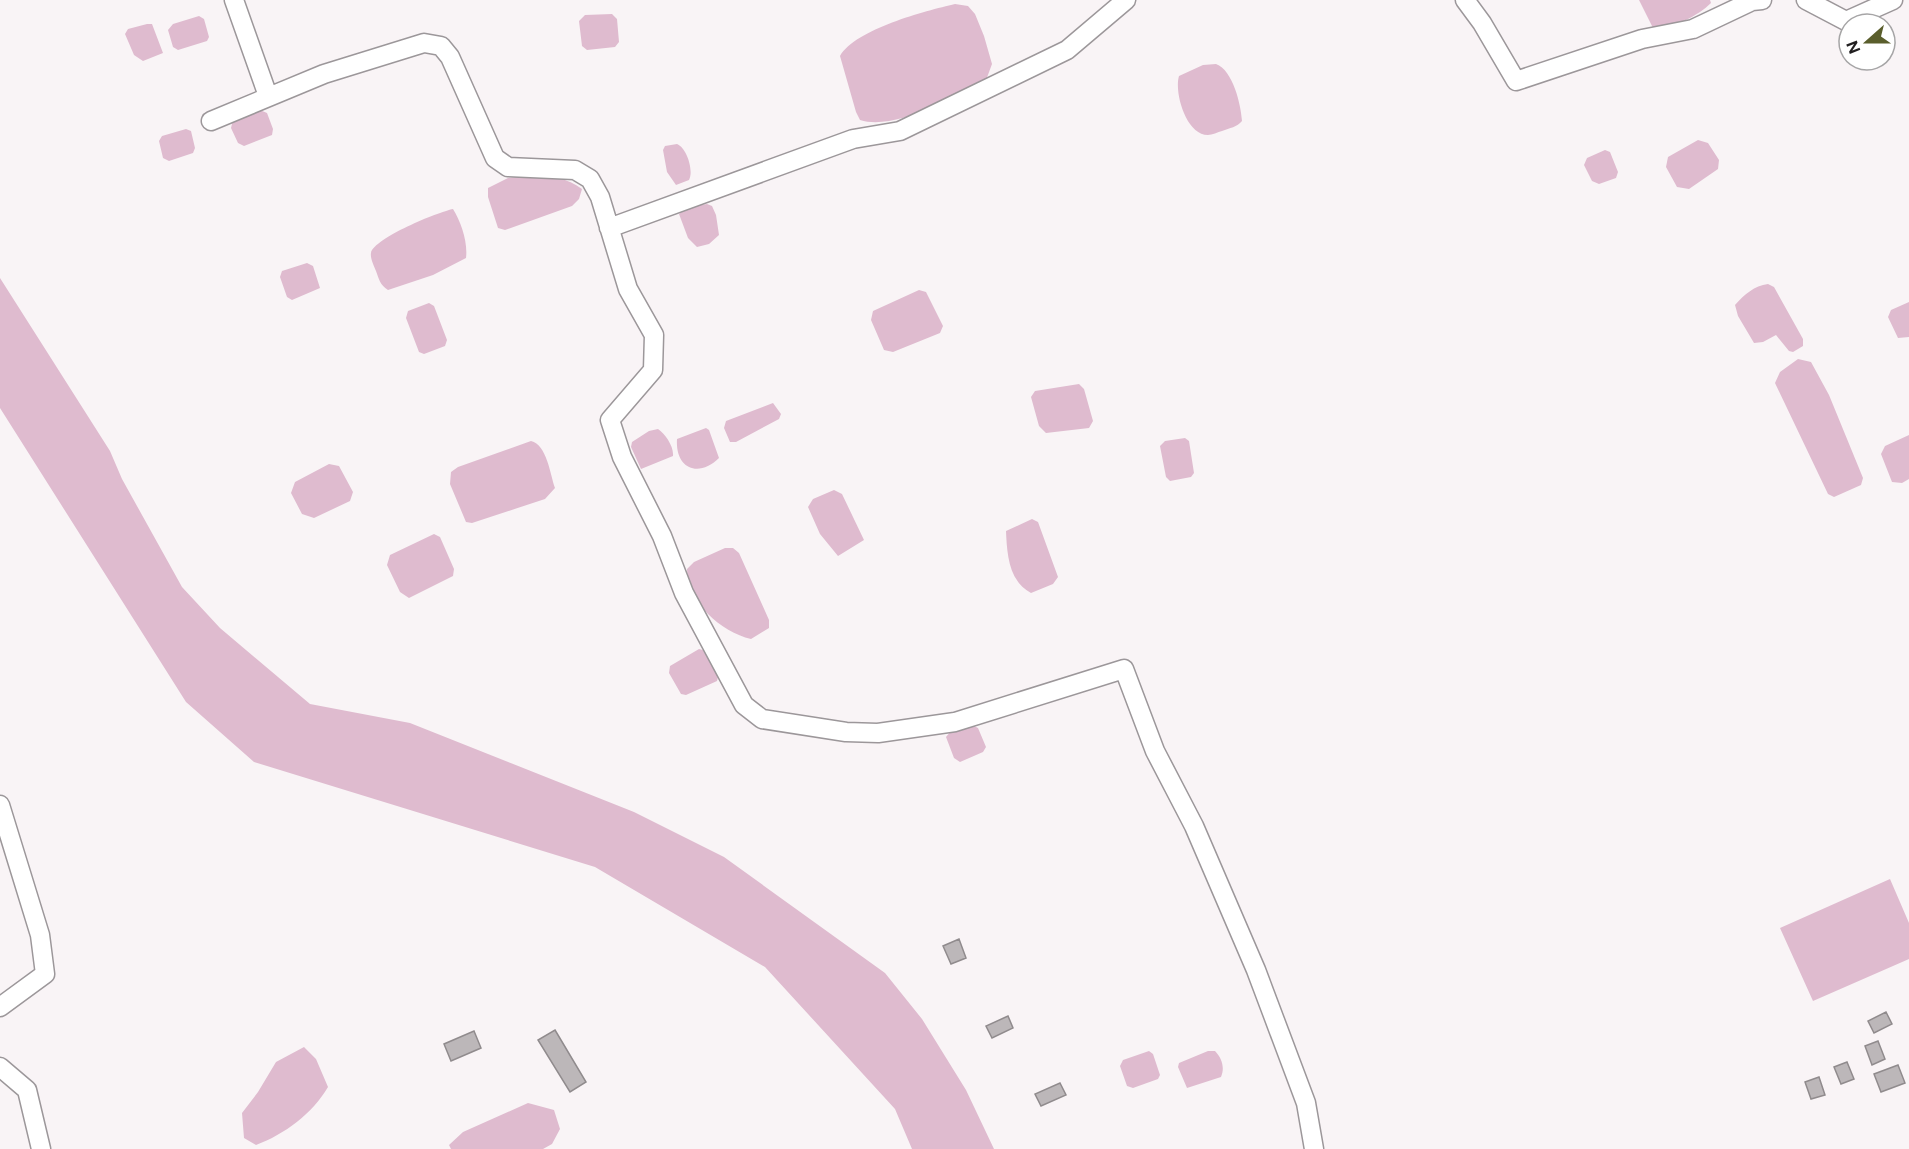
<svg xmlns="http://www.w3.org/2000/svg" width="1909" height="1149" font-family="Figtree,sans-serif">
<rect width="100%" height="100%" fill="#f9f4f6"/>
<path fill="#dfbbcf" d="M 1639,0 L 1710,0 L 1711,3 C 1698,16 1672,29 1653,28 Z
M 955,4 L 968,6 L 975,14 L 984,36 L 992,64 L 985,83 C 954,97 895,131 860,120 L 856,112 L 840,56 C 856,29 925,11 955,4 Z
M 612,14 L 617,19 L 619,42 L 615,47 L 587,50 L 582,46 L 579,21 L 585,15 Z
M 199,16 L 204,19 L 209,37 L 207,41 L 178,50 L 173,47 L 168,30 L 173,24 Z
M 147,24 L 152,24 L 163,53 L 143,61 L 134,55 L 125,34 L 128,29 Z
M 1216,64 C 1233,70 1241,105 1242,121 C 1237,127 1230,128 1222,131 C 1218,132 1212,135 1208,135 C 1186,135 1174,92 1179,76 L 1203,65 Z
M 260,110 L 267,113 L 273,129 L 272,135 L 244,146 L 238,143 L 231,128 L 233,120 Z
M 186,129 L 191,131 L 195,148 L 193,153 L 169,161 L 163,158 L 159,141 L 162,136 Z
M 1698,140 L 1708,143 L 1719,160 L 1718,169 L 1689,189 L 1677,187 L 1666,167 L 1668,157 Z
M 677,144 C 687,148 694,171 689,180 L 676,185 L 667,172 L 663,150 L 665,146 Z
M 1605,150 L 1610,152 L 1618,172 L 1616,178 L 1599,184 L 1592,181 L 1584,165 L 1587,158 Z
M 533,175 C 552,176 567,178 582,189 L 579,199 L 572,206 L 505,230 L 498,228 L 488,197 L 488,188 L 508,178 Z
M 707,204 L 712,206 L 716,215 L 719,235 L 709,244 L 697,247 L 688,238 L 679,214 L 688,207 Z
M 453,209 C 461,222 468,242 466,258 L 433,275 L 388,290 C 380,285 379,279 376,271 C 374,266 370,258 371,253 C 374,238 438,212 453,209 Z
M 307,263 L 313,266 L 320,288 L 292,300 L 287,297 L 280,277 L 282,271 Z
M 0,278 L 110,451 L 122,479 L 182,587 L 220,628 L 310,704 L 410,723 L 634,812 L 724,857 L 885,973 L 922,1019 L 966,1090 L 994,1149 L 912,1149 L 895,1109 L 765,967 L 595,867 L 254,762 L 186,702 L 0,408 Z
M 1768,284 L 1774,287 L 1803,339 L 1803,346 L 1793,352 L 1789,351 L 1776,335 L 1763,342 L 1754,343 L 1738,316 L 1735,305 C 1745,294 1754,286 1768,284 Z
M 919,290 L 926,292 L 943,326 L 940,333 L 893,352 L 884,350 L 871,320 L 873,311 Z
M 1909,302 L 1909,337 L 1898,338 L 1888,317 L 1891,310 Z
M 429,303 L 434,306 L 447,340 L 445,346 L 424,354 L 419,352 L 406,318 L 408,311 Z
M 1798,359 L 1811,362 L 1829,395 L 1863,478 L 1861,485 L 1834,497 L 1828,494 L 1775,383 L 1780,372 Z
M 1079,384 L 1084,389 L 1093,421 L 1089,428 L 1046,433 L 1039,426 L 1031,397 L 1035,391 Z
M 773,403 L 781,414 L 779,419 L 736,442 L 730,442 L 724,428 L 726,421 Z
M 706,428 L 709,430 L 719,458 C 699,478 675,469 677,439 Z
M 658,429 C 665,434 674,446 673,456 L 641,469 L 631,447 L 632,442 L 649,431 Z
M 1909,435 L 1909,479 L 1902,483 L 1892,482 L 1881,454 L 1885,446 Z
M 1185,438 L 1189,441 L 1194,473 L 1191,477 L 1170,481 L 1166,477 L 1160,446 L 1165,441 Z
M 531,441 C 547,445 550,474 555,488 L 545,499 L 472,523 L 466,522 L 450,484 L 451,472 L 458,467 Z
M 329,464 L 339,466 L 353,492 L 350,501 L 314,518 L 302,514 L 291,493 L 295,482 Z
M 834,490 L 842,494 L 864,540 L 838,556 L 820,534 L 808,507 L 813,499 Z
M 1032,519 L 1038,522 L 1058,577 L 1053,584 L 1031,593 C 1008,581 1007,552 1006,531 Z
M 434,534 L 440,537 L 454,569 L 453,576 L 409,598 L 400,592 L 387,565 L 390,555 Z
M 725,548 L 733,548 L 739,553 L 769,620 L 769,628 L 751,639 C 721,632 687,602 687,569 L 694,562 Z
M 699,649 L 703,650 L 718,677 L 717,681 L 686,695 L 681,694 L 669,673 L 670,666 Z
M 972,725 L 978,728 L 986,747 L 983,752 L 960,762 L 954,758 L 946,737 L 951,731 Z
M 1890,879 L 1909,923 L 1909,959 L 1813,1001 L 1780,928 Z
M 304,1047 L 316,1059 L 328,1087 C 312,1114 285,1134 256,1145 L 244,1138 L 242,1113 L 258,1092 L 276,1062 Z
M 1149,1051 L 1153,1054 L 1160,1075 L 1158,1079 L 1133,1088 L 1127,1086 L 1120,1066 L 1123,1060 Z
M 1208,1051 L 1215,1051 C 1222,1058 1225,1068 1221,1077 L 1187,1088 L 1178,1067 L 1179,1063 Z
M 528,1103 L 554,1110 L 560,1129 L 552,1144 L 543,1149 L 451,1149 L 449,1145 L 463,1132 Z"/>
<path fill="#bcb7b9" stroke="#908b8d" stroke-width="1.5" d="M 959,939 L 966,958 L 951,964 L 943,946 Z
M 1886,1012 L 1892,1024 L 1874,1033 L 1868,1021 Z
M 1008,1016 L 1013,1028 L 992,1038 L 986,1026 Z
M 555,1030 L 586,1082 L 570,1092 L 538,1040 Z
M 474,1031 L 481,1048 L 451,1061 L 444,1044 Z
M 1878,1041 L 1885,1059 L 1872,1065 L 1865,1046 Z
M 1847,1062 L 1854,1079 L 1841,1084 L 1834,1067 Z
M 1898,1065 L 1905,1083 L 1881,1092 L 1874,1074 Z
M 1819,1077 L 1825,1095 L 1811,1099 L 1805,1082 Z
M 1060,1083 L 1066,1095 L 1041,1106 L 1035,1094 Z"/>
<g fill="none" stroke-linecap="round" stroke-linejoin="round">
<defs>
<path id="minor" d="M 234,0 L 268,96
M 1465,0 L 1482,23 L 1516,81 L 1642,39 L 1693,29 L 1752,1 L 1762,0
M 1806,0 L 1846,21 L 1893,0
M 211,121 L 324,74 L 424,43 L 441,46 L 450,57 L 495,158 L 508,167 L 575,170 L 590,179 L 600,197 L 628,289 L 654,335 L 653,370 L 610,420 L 622,457 L 662,536 L 684,593 L 744,705 L 762,719 L 846,732 L 878,733 L 955,722 L 1124,669 L 1155,751 L 1194,826 L 1256,970 L 1306,1103 L 1314,1149
M 609,228 L 853,139 L 900,131 L 1067,50 L 1126,0
M 0,805 L 40,935 L 45,974 L 0,1007
M 0,1067 L 27,1090 L 41,1149"/>
</defs>
<use href="#minor" stroke="#9c979a" stroke-width="21"/>
<use href="#minor" stroke="#fff" stroke-width="18"/>
</g>
<g transform="translate(1867 42) rotate(249)"><circle r="28" fill="#ffffff" stroke="#a6a5a6" stroke-width="1.5"/>
<path d="M0-4.5L10 22L0 15L-10 22Z" fill="#5a5e2c"/>
<text y="-9" font-size="16" font-weight="bold" text-anchor="middle" fill="#211f20">N</text>
</g>
</svg>
